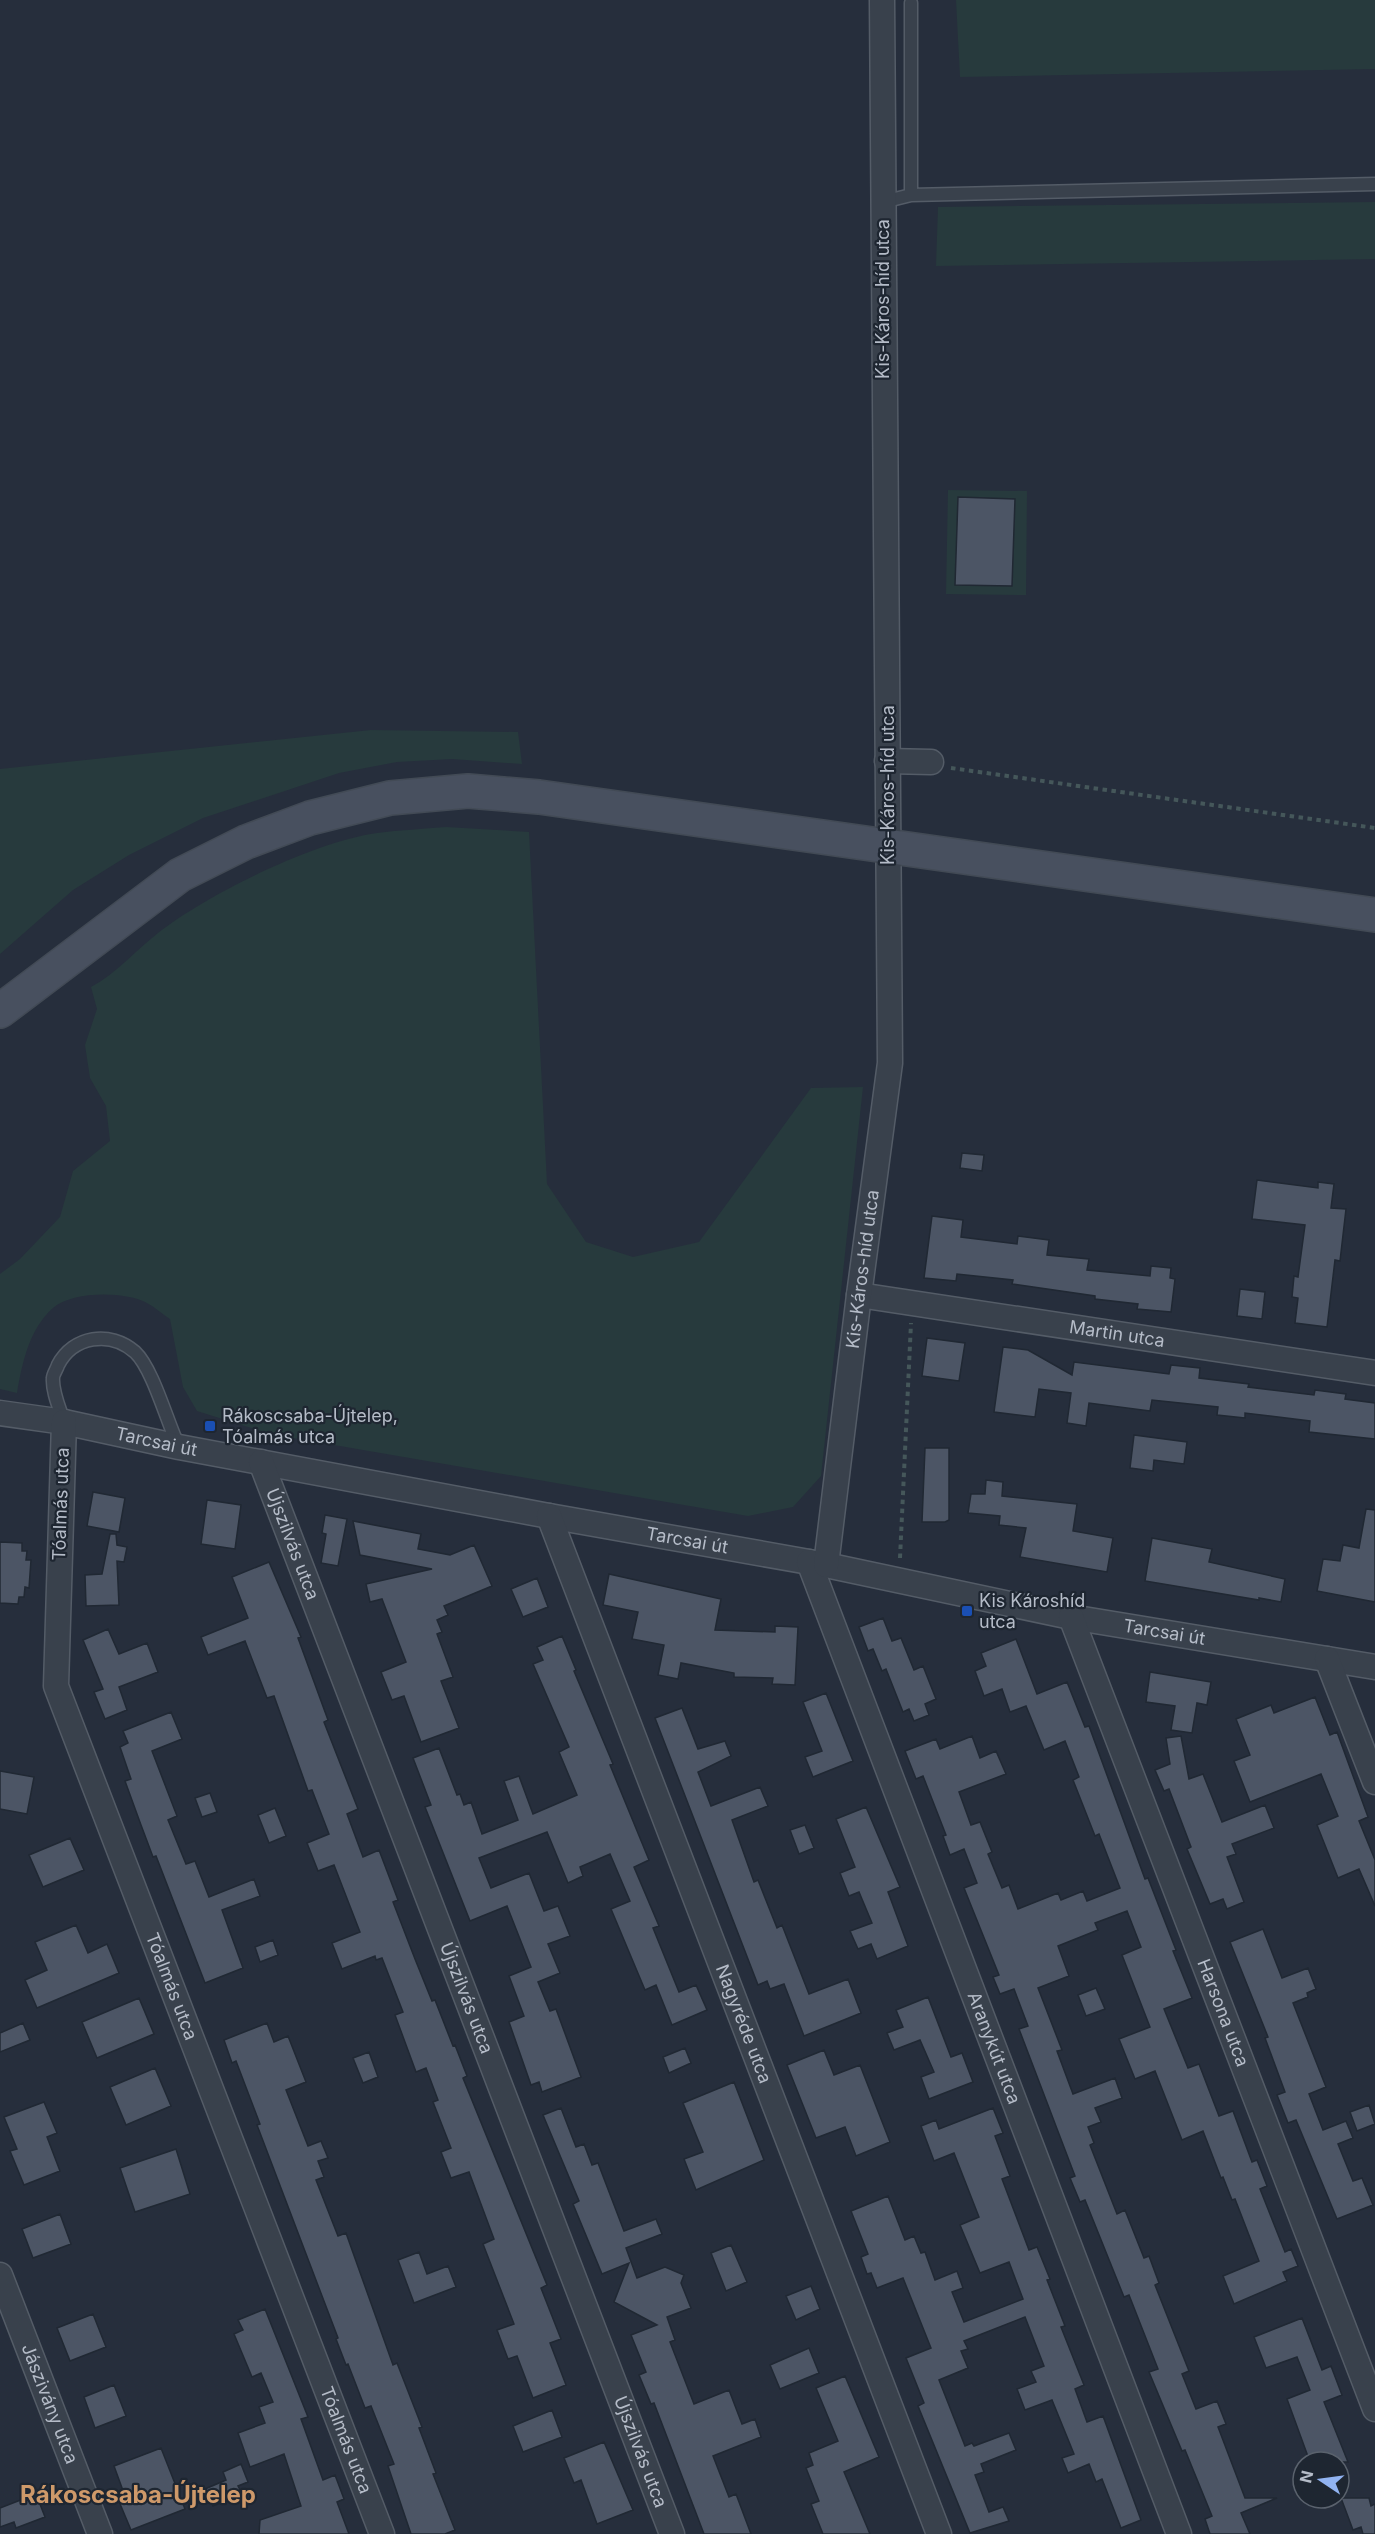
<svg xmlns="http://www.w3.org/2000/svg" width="1375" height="2534" font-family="Inter,sans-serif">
<rect width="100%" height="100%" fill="#262e3c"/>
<path fill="#273a3d" d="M 956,0 L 1375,0 L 1375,69 L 960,77 Z
M 1375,202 L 1375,259 L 936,266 L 938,207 Z
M 948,490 L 1027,491 L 1026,595 L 946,594 Z
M 371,730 L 518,732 L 522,764 L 452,759 L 397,762 L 339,773 L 203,818 L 129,855 L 73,890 L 0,954 L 0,769 Z
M 446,827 L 529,832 L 547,1184 L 586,1242 L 633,1257 L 699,1242 L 811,1088 L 863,1087 L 821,1476 L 793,1507 L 748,1516 L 270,1434 L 197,1411 L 183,1387 L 170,1319 C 162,1314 155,1307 147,1303 C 125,1291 72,1291 53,1308 C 29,1329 22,1364 17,1393 L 0,1389 L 0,1274 L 20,1259 L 60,1217 L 73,1171 L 110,1141 L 106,1106 L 90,1078 L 85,1045 L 97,1009 L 91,987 C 117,973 135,951 158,933 C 209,893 314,842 377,833 C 400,830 423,829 446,827 Z"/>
<path fill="#4c5565" stroke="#202833" stroke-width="1.5" d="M 958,497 L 1015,499 L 1012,586 L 955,585 Z
M 962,1153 L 984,1155 L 982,1171 L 960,1168 Z
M 1257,1180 L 1318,1188 L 1318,1182 L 1334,1184 L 1331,1208 L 1346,1209 L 1340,1261 L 1335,1260 L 1327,1327 L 1295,1323 L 1298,1298 L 1292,1297 L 1294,1276 L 1298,1277 L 1305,1225 L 1252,1219 Z
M 932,1216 L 963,1220 L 961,1237 L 1017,1244 L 1018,1236 L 1049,1240 L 1047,1255 L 1089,1259 L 1087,1270 L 1150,1276 L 1151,1266 L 1171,1268 L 1170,1278 L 1175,1279 L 1171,1312 L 1137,1309 L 1138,1304 L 1095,1299 L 1095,1296 L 1012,1284 L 1013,1280 L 957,1274 L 956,1281 L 924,1278 Z
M 1240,1289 L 1265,1292 L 1262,1319 L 1237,1316 Z
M 927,1338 L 965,1343 L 959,1381 L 922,1376 Z
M 1003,1347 L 1028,1350 L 1072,1375 L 1074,1362 L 1169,1374 L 1171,1365 L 1200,1368 L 1199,1378 L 1249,1384 L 1248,1387 L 1314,1395 L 1315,1390 L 1346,1394 L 1345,1399 L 1375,1403 L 1375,1439 L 1309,1432 L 1310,1421 L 1245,1413 L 1245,1418 L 1217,1415 L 1218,1407 L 1152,1400 L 1150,1411 L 1089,1403 L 1086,1426 L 1067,1423 L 1071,1393 L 1039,1389 L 1035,1417 L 994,1412 Z
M 1134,1435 L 1187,1442 L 1184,1464 L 1154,1460 L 1153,1471 L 1130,1468 Z
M 925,1448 L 949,1448 L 949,1520 L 945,1522 L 922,1522 Z
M 986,1480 L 1003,1482 L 1002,1496 L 1077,1504 L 1073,1531 L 1113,1538 L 1107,1572 L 1020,1557 L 1026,1528 L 999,1525 L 1000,1516 L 968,1513 L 971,1494 L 985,1494 Z
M 93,1492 L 125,1498 L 119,1532 L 87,1526 Z
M 207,1500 L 241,1505 L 235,1549 L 201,1544 Z
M 1366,1509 L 1375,1510 L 1375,1602 L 1317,1591 L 1323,1559 L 1340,1561 L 1343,1545 L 1359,1548 Z
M 325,1515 L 347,1519 L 338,1566 L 321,1563 L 326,1534 L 322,1533 Z
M 353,1521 L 421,1534 L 418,1549 L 450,1555 L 474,1545 L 492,1586 L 444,1606 L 448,1615 L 437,1620 L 442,1632 L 437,1634 L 453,1677 L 441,1681 L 459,1728 L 421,1742 L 404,1696 L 392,1700 L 381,1672 L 406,1662 L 382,1599 L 370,1602 L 366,1584 L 432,1569 L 360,1555 Z
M 110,1534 L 116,1534 L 117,1545 L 127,1547 L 124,1562 L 117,1561 L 119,1605 L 86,1606 L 85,1575 L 102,1574 Z
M 1152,1538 L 1212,1549 L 1209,1562 L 1285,1579 L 1281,1602 L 1259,1598 L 1259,1600 L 1145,1581 Z
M 0,1542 L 22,1543 L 22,1551 L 27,1551 L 26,1560 L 31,1560 L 29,1588 L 25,1587 L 24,1597 L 19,1597 L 18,1604 L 0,1603 Z
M 269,1562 L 301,1637 L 298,1638 L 328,1720 L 324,1722 L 358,1809 L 347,1814 L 363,1857 L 379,1850 L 398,1900 L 393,1902 L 415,1959 L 432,2001 L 435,2000 L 453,2046 L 455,2045 L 467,2076 L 463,2078 L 547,2285 L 541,2288 L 561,2339 L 550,2343 L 566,2385 L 533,2398 L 517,2356 L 508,2359 L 497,2330 L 514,2324 L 483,2244 L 494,2239 L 469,2172 L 451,2178 L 441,2152 L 451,2148 L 433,2102 L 438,2100 L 426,2068 L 416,2072 L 395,2015 L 403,2012 L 382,1958 L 376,1960 L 375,1956 L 342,1969 L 332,1943 L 360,1932 L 334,1865 L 318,1871 L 307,1843 L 329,1834 L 312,1790 L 308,1791 L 274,1696 L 267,1698 L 245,1641 L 208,1655 L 201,1637 L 248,1618 L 232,1577 Z
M 609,1574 L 721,1599 L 715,1630 L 775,1632 L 775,1626 L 798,1627 L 795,1685 L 772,1684 L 773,1678 L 734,1677 L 734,1673 L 681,1663 L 678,1679 L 658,1675 L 664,1645 L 632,1639 L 638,1612 L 603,1605 Z
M 537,1578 L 548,1607 L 523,1617 L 511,1589 Z
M 883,1618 L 892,1641 L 901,1638 L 914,1670 L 923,1666 L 936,1699 L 925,1704 L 929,1715 L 914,1721 L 909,1709 L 903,1712 L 886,1669 L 882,1671 L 873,1649 L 868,1651 L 859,1627 Z
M 108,1629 L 119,1654 L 147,1643 L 158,1672 L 119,1687 L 127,1710 L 105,1719 L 94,1692 L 103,1689 L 83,1640 Z
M 562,1636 L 576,1670 L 574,1671 L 613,1764 L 610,1765 L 649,1860 L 634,1867 L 659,1926 L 653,1928 L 679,1992 L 696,1985 L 707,2010 L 672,2025 L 656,1985 L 645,1990 L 611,1909 L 630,1901 L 610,1854 L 580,1867 L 583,1876 L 568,1883 L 547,1832 L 479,1858 L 491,1888 L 529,1873 L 544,1911 L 558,1906 L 570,1936 L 548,1944 L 560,1973 L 538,1982 L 550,2011 L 556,2009 L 581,2077 L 542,2092 L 539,2082 L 531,2085 L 509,2022 L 524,2016 L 509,1976 L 531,1967 L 507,1906 L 470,1921 L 425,1807 L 431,1805 L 413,1758 L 439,1748 L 457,1795 L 460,1794 L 464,1805 L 471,1802 L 482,1834 L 518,1820 L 504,1781 L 519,1776 L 533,1814 L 577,1795 L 559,1752 L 569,1747 L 533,1664 L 543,1660 L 537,1647 Z
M 1016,1639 L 1037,1694 L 1067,1682 L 1085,1727 L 1089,1726 L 1145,1879 L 1148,1878 L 1176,1950 L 1173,1951 L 1192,1998 L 1164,2009 L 1188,2068 L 1199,2064 L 1219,2116 L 1233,2111 L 1252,2162 L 1257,2160 L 1267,2186 L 1260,2189 L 1285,2252 L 1291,2249 L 1298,2266 L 1283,2272 L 1287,2281 L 1234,2304 L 1223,2276 L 1259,2261 L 1235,2199 L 1232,2200 L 1223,2177 L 1221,2178 L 1203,2131 L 1182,2140 L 1155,2071 L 1135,2079 L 1119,2039 L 1150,2027 L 1122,1955 L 1141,1947 L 1127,1911 L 1095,1923 L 1098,1930 L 1058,1946 L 1069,1976 L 1038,1988 L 1062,2050 L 1057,2051 L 1073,2094 L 1115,2078 L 1122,2098 L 1095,2108 L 1101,2122 L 1088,2127 L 1094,2143 L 1090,2145 L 1117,2214 L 1125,2210 L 1144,2258 L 1149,2256 L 1159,2283 L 1155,2285 L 1189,2371 L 1182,2374 L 1196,2409 L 1217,2401 L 1226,2424 L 1218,2427 L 1245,2498 L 1277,2498 L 1241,2513 L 1250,2534 L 1210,2534 L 1205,2519 L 1212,2516 L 1185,2450 L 1182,2451 L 1149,2372 L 1158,2369 L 1129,2295 L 1124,2297 L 1085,2200 L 1080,2202 L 1070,2178 L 1075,2176 L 1019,2029 L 1028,2026 L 1014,1989 L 1000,1994 L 993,1977 L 999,1975 L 964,1888 L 977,1883 L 964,1849 L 950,1855 L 943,1836 L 946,1835 L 923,1776 L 916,1779 L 905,1751 L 936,1739 L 940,1749 L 972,1736 L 980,1758 L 996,1751 L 1006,1774 L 959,1792 L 971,1825 L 980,1822 L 992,1852 L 988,1854 L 1002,1888 L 1009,1885 L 1018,1909 L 1058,1893 L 1061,1900 L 1083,1891 L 1087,1901 L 1120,1888 L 1099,1834 L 1095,1836 L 1073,1780 L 1079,1777 L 1065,1741 L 1044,1750 L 1026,1706 L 1010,1712 L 1002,1689 L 984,1696 L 975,1671 L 986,1666 L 981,1653 Z
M 1150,1672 L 1211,1682 L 1207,1705 L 1197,1703 L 1192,1733 L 1171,1730 L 1175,1706 L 1146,1702 Z
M 826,1693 L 853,1761 L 813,1777 L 805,1757 L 822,1751 L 803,1702 Z
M 1315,1697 L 1330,1735 L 1337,1732 L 1368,1817 L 1359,1821 L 1375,1860 L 1375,1906 L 1359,1869 L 1338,1878 L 1317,1825 L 1338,1816 L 1321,1774 L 1250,1802 L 1234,1761 L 1250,1755 L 1236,1719 L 1271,1705 L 1274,1713 Z
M 682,1708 L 698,1749 L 725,1741 L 731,1756 L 698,1772 L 711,1806 L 760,1787 L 768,1806 L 732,1820 L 754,1882 L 758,1880 L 777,1928 L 782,1925 L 809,1994 L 848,1979 L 861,2013 L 804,2036 L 784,1984 L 770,1989 L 767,1981 L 758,1985 L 655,1718 Z
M 171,1712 L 182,1739 L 152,1751 L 177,1816 L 168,1820 L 186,1864 L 195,1861 L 209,1897 L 254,1879 L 260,1896 L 222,1910 L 243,1968 L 205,1983 L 156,1856 L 153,1857 L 141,1825 L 125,1781 L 131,1779 L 120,1747 L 128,1743 L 123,1731 Z
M 1181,1736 L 1189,1779 L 1203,1774 L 1222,1822 L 1265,1805 L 1274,1828 L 1232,1844 L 1236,1854 L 1227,1857 L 1244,1902 L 1227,1909 L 1223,1899 L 1210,1904 L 1187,1849 L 1191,1847 L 1169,1789 L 1164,1791 L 1155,1770 L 1170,1764 L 1166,1738 Z
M 0,1771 L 34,1777 L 27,1814 L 0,1809 Z
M 210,1793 L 217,1812 L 202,1817 L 195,1798 Z
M 866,1807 L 900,1887 L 888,1892 L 908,1946 L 877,1959 L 871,1944 L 858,1949 L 850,1931 L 872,1923 L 859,1892 L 849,1896 L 840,1873 L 855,1867 L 836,1819 Z
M 275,1808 L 286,1836 L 269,1843 L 258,1815 Z
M 805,1825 L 814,1848 L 799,1854 L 790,1830 Z
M 70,1838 L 84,1870 L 43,1887 L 29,1855 Z
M 76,1925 L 88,1953 L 107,1944 L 119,1973 L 37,2008 L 25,1980 L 47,1970 L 35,1942 Z
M 1263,1929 L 1282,1978 L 1308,1968 L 1316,1989 L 1307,1993 L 1308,1997 L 1293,2003 L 1326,2087 L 1309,2094 L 1323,2130 L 1346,2121 L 1353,2138 L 1338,2144 L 1353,2181 L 1362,2178 L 1373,2205 L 1337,2219 L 1296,2120 L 1288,2123 L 1277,2095 L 1285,2092 L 1265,2038 L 1268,2037 L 1230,1942 Z
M 273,1940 L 278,1955 L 260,1962 L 255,1947 Z
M 1096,1988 L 1105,2009 L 1086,2016 L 1078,1995 Z
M 928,1997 L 951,2057 L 962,2053 L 973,2082 L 929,2099 L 921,2077 L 934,2072 L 920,2040 L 894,2050 L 887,2033 L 903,2027 L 896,2010 Z
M 139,1998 L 154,2034 L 97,2058 L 82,2022 Z
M 23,2023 L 30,2040 L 0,2052 L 0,2033 Z
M 267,2023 L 274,2042 L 288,2036 L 306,2082 L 286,2090 L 308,2146 L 321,2141 L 328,2158 L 318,2161 L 324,2177 L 316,2180 L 338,2236 L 346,2233 L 393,2365 L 397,2363 L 422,2427 L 419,2428 L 436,2473 L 433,2474 L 455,2530 L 445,2534 L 411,2534 L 388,2466 L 394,2464 L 371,2406 L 365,2408 L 348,2364 L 346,2365 L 336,2339 L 338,2338 L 257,2125 L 260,2124 L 236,2061 L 232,2063 L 224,2040 Z
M 685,2048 L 691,2063 L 669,2073 L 663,2057 Z
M 824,2050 L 834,2075 L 860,2065 L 890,2142 L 856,2156 L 845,2127 L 816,2138 L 787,2065 Z
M 369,2052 L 378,2077 L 363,2083 L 353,2058 Z
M 155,2068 L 171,2106 L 126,2125 L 110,2087 Z
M 734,2082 L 764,2160 L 696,2190 L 684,2159 L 703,2152 L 683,2103 Z
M 44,2102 L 57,2133 L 47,2137 L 60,2171 L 24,2185 L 10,2151 L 17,2149 L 4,2117 Z
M 1369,2105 L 1375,2124 L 1357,2131 L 1350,2112 Z
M 561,2108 L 576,2147 L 584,2144 L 592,2165 L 598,2163 L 624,2231 L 656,2219 L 662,2234 L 626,2248 L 637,2278 L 665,2267 L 684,2275 L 681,2283 L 691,2308 L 667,2317 L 675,2340 L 670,2342 L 694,2404 L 729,2390 L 742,2424 L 755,2419 L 761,2437 L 713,2456 L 729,2497 L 736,2494 L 751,2534 L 704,2534 L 654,2403 L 651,2404 L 639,2375 L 646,2372 L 631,2335 L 657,2325 L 614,2302 L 629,2263 L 602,2274 L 573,2204 L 579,2201 L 543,2115 Z
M 993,2108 L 1003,2133 L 995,2136 L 1010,2176 L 1002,2179 L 1029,2250 L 1037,2247 L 1050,2279 L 1047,2280 L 1065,2326 L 1061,2327 L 1084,2385 L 1075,2389 L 1087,2422 L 1103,2416 L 1141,2520 L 1121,2528 L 1102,2479 L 1096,2482 L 1089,2464 L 1068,2473 L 1062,2458 L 1074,2454 L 1052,2400 L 1025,2410 L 1017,2389 L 1036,2382 L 1031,2371 L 1044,2366 L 1025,2317 L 964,2341 L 968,2349 L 961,2351 L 968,2368 L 939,2380 L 965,2446 L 972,2443 L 974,2446 L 1009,2433 L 1016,2450 L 981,2464 L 984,2472 L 975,2475 L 989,2512 L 1003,2507 L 1009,2521 L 970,2533 L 918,2406 L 924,2403 L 906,2358 L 931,2348 L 903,2278 L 877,2288 L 871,2273 L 867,2274 L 861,2257 L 868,2254 L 851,2211 L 888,2196 L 905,2240 L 914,2236 L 921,2253 L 925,2252 L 935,2280 L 957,2271 L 963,2288 L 952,2292 L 964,2322 L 1023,2299 L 1009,2262 L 980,2273 L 960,2225 L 979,2217 L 954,2153 L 934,2161 L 921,2126 L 936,2120 L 939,2129 Z
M 176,2149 L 190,2194 L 135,2212 L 120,2168 Z
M 60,2214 L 71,2244 L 33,2258 L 22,2229 Z
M 731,2245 L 747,2282 L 726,2291 L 711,2253 Z
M 419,2252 L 427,2274 L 448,2266 L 456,2287 L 414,2303 L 398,2260 Z
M 811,2286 L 820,2309 L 796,2320 L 786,2296 Z
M 265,2309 L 308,2417 L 301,2419 L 323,2480 L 335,2475 L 344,2499 L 337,2502 L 349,2534 L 259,2534 L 260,2520 L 301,2506 L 284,2454 L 250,2467 L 238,2433 L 265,2423 L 259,2407 L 273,2402 L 261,2373 L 252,2377 L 234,2334 L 243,2330 L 238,2320 Z
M 93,2314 L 106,2347 L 70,2361 L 57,2328 Z
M 1302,2318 L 1322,2370 L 1331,2366 L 1342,2395 L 1324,2402 L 1348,2462 L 1310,2462 L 1287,2399 L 1310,2390 L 1297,2357 L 1266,2368 L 1254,2337 Z
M 809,2348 L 819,2373 L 780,2389 L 770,2365 Z
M 845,2376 L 879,2457 L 844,2472 L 870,2534 L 823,2534 L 811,2504 L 819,2501 L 806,2468 L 813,2465 L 809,2453 L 838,2441 L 816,2388 Z
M 114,2385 L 126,2416 L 95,2428 L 84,2397 Z
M 552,2410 L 562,2437 L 523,2452 L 513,2426 Z
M 604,2442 L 633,2510 L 597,2524 L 581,2480 L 574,2483 L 564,2458 Z
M 161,2448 L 185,2509 L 131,2530 L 118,2499 L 125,2496 L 114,2466 Z
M 241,2464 L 248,2482 L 238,2486 L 242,2494 L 213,2506 L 205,2489 L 226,2480 L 223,2472 Z
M 36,2494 L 45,2517 L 16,2528 L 14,2522 L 0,2527 L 0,2508 Z
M 1341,2498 L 1369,2498 L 1371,2506 L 1375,2504 L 1375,2534 L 1363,2534 L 1361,2527 L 1353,2530 Z"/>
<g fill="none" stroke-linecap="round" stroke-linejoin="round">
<defs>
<path id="service" d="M 911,3 L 911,195
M 883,202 L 911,195 L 1375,184
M 64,1422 C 60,1409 52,1392 53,1378 C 53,1374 57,1369 58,1365 C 73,1336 110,1330 135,1352 C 153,1369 167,1422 179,1447"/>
<g id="minor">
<path d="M 887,761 L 931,762"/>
<path id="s1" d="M 859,1295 L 1375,1373"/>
<path id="s2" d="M 0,1413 L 64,1422 L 179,1447 L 549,1516 L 826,1565 L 1071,1617 L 1375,1667"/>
<path id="s3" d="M 64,1422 L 56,1686 L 382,2534"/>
<path id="s4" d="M 261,1462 L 672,2534"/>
<path id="s5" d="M 549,1516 L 939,2534"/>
<path id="s6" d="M 809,1562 L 1179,2534"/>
<path id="s7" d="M 826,1565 L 859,1295 L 890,1063 L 882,0"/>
<path id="s8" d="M 1071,1617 L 1375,2409"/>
<path d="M 1327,1659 L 1375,1782"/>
<path id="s9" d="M 0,2275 L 100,2534"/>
</g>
<path id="secondary" d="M 0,1011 L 180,875 L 246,842 L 310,818 L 390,798 L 468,791 L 539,797 L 1375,915"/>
</defs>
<use href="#service" stroke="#545c67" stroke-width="15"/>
<use href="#minor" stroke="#545c67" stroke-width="27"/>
<use href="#secondary" stroke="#424a55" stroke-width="36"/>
<path stroke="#45575a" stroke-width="4" stroke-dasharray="4.5 4.5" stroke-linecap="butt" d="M 951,768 L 1375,828
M 900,1558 L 911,1323"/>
<use href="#service" stroke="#39414c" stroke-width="12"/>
<use href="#minor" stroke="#39414c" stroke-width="24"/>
<use href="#secondary" stroke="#48505f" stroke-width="33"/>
</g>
<g fill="#1a4fb4" stroke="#1e2631" stroke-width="2">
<rect x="204" y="1420" width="12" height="12" rx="3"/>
<rect x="961" y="1605" width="12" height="12" rx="3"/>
</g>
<g text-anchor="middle" stroke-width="4.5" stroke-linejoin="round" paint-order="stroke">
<g font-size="18" fill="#b5bcc8" stroke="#1e2631">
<text transform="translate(883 299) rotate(-90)" y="6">Kis-Káros-híd utca</text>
<text transform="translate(888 785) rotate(-90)" y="6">Kis-Káros-híd utca</text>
<text dy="6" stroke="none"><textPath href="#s7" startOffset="298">Kis-Káros-híd utca</textPath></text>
<text dy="6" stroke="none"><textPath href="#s1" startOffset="261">Martin utca</textPath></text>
<text dy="6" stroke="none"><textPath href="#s2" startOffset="159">Tarcsai út</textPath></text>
<text transform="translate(61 1504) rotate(-88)" y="6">Tóalmás utca</text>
<text dy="6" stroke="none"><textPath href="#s2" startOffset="699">Tarcsai út</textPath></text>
<text dy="6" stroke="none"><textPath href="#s4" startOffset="88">Újszilvás utca</textPath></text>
<text dy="6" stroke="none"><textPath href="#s2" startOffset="1185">Tarcsai út</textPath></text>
<text dy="6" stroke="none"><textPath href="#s3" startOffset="586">Tóalmás utca</textPath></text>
<text dy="6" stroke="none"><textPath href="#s4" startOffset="574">Újszilvás utca</textPath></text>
<text dy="6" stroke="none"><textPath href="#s8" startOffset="424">Harsona utca</textPath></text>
<text dy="6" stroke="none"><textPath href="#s5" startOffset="544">Nagyréde utca</textPath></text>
<text dy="6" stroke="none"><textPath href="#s6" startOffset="520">Aranykút utca</textPath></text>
<text dy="6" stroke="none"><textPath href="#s9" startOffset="138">Jászivány utca</textPath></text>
<text dy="6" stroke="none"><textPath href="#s3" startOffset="1072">Tóalmás utca</textPath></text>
<text dy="6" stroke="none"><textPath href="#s4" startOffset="1060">Újszilvás utca</textPath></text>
</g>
<g font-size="18" fill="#b5bcc8" stroke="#1e2631" text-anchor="start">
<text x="222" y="1422">Rákoscsaba-Újtelep,<tspan x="222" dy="21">Tóalmás utca</tspan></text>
<text x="979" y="1607">Kis Károshíd<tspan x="979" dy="21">utca</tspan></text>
</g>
<g font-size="24" font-weight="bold" fill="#ce996a" stroke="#1e2631">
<text x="138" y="2503">Rákoscsaba-Újtelep</text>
</g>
</g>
<g transform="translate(1321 2480) rotate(283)"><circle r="28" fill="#1e2631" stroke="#5a626d" stroke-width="1.5"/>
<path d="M0-4.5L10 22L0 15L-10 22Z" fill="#91b3f1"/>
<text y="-9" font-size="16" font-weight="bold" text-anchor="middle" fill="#b5bcc8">N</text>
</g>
</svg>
